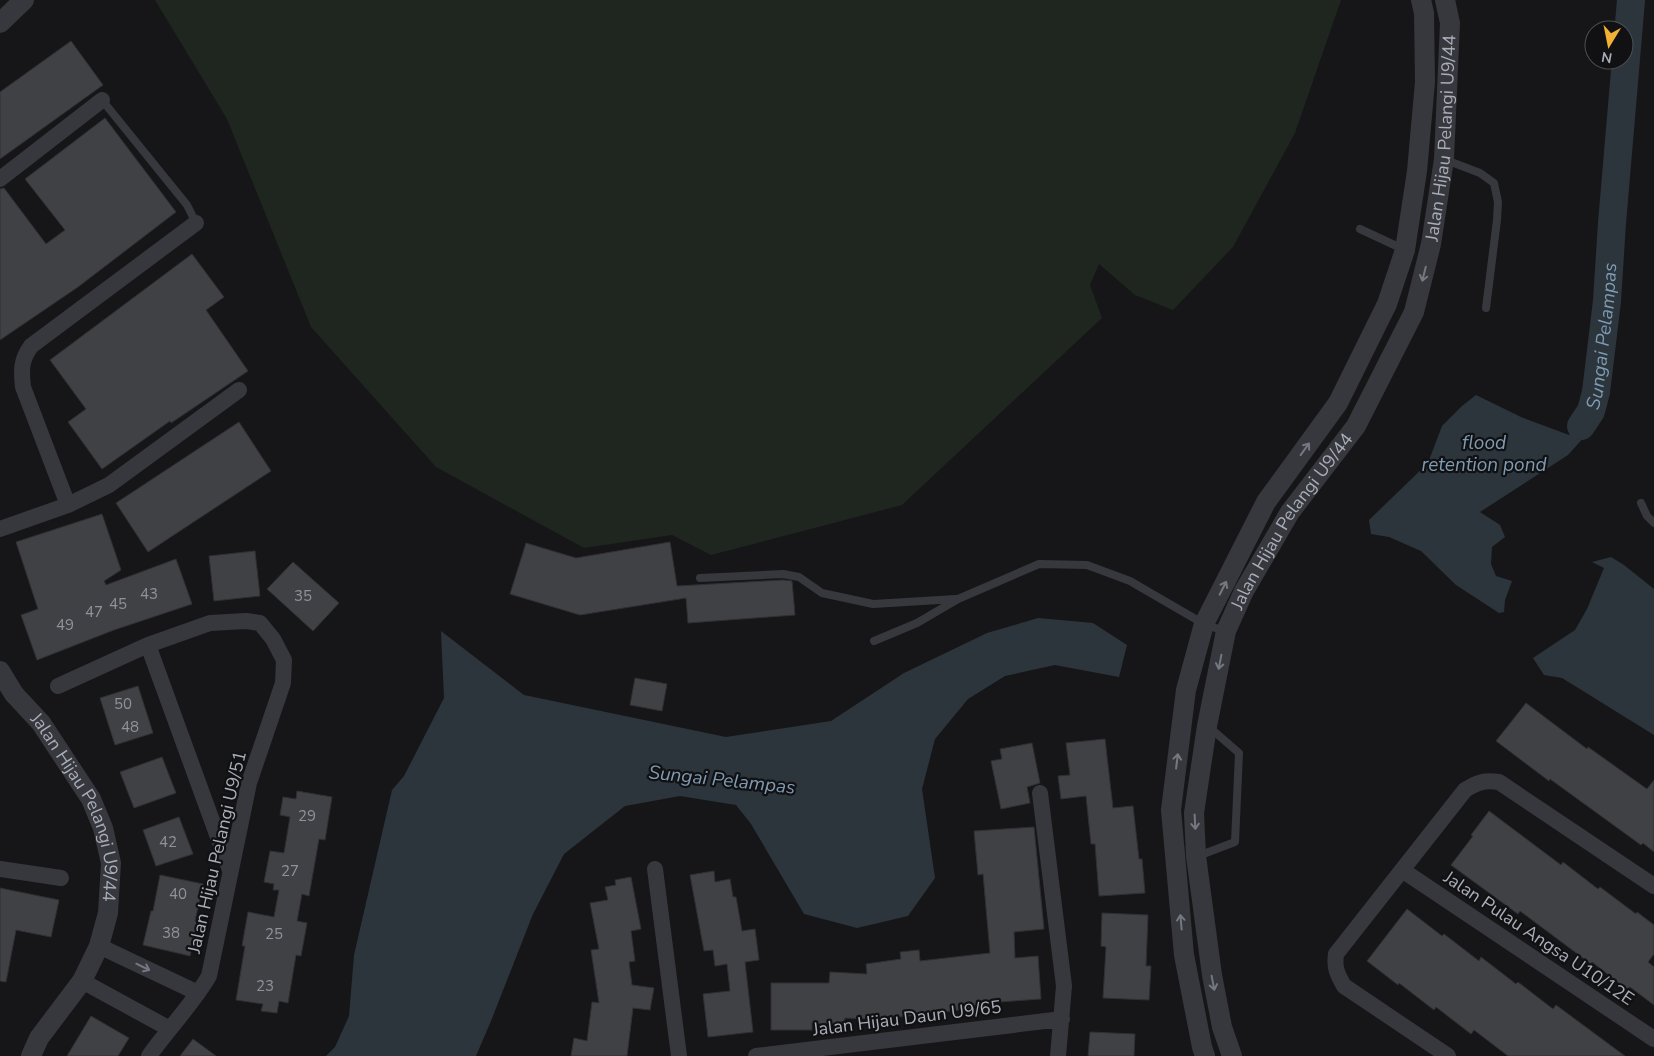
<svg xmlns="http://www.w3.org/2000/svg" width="1654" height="1056" font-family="'Nunito Sans',sans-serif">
<rect width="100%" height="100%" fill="#161618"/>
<path fill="#1e261f" d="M 155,0 L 1341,0 L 1295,133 L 1233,247 L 1173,310 L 1135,295 L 1099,264 L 1090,285 L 1102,318 L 902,505 L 711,555 L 672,535 L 584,548 L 436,467 L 311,327 L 227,119 Z"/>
<path fill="#2c353c" d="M 1590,392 L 1603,393 L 1586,435 L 1568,455 L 1480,512 L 1500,525 L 1505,537 L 1492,547 L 1491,564 L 1496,576 L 1512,581 L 1505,600 L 1504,612 L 1499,613 L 1456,585 L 1421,551 L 1389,537 L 1371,534 L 1369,520 L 1428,463 L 1442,426 L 1462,406 L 1476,395 L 1521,417 L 1569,435 L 1579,419 Z
M 1611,557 L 1624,565 L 1654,589 L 1654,735 L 1562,678 L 1544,675 L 1533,658 L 1575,630 L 1587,609 L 1604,568 L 1592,562 Z
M 1038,618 L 1093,623 L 1127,645 L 1119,677 L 1055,665 L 1005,676 L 968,699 L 935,739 L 922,789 L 935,878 L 908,916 L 857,928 L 804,914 L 751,824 L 736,805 L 680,796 L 625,806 L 564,854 L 533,914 L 491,1021 L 476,1056 L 326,1056 L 335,1047 L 349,1016 L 354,955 L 392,790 L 404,776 L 444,698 L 441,631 L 524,695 L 726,737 L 831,721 L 904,673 L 987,633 Z"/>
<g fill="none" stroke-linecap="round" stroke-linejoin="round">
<path stroke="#2c353c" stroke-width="28" id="s1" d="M 1581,426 L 1591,411 L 1596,392 L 1607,301 L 1612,223 L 1631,0"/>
</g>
<path fill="#404145" stroke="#303034" d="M 71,41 L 103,85 L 0,159 L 0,92 Z
M 105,118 L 176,212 L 78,287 L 0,340 L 0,189 L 4,188 L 46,244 L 65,230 L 25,179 Z
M 192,254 L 224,297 L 206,310 L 248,371 L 171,423 L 170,421 L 102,469 L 68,422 L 86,409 L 50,360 Z
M 239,422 L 271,471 L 148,552 L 116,503 Z
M 102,514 L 121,570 L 104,581 L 106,585 L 176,559 L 192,604 L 114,630 L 37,660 L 21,615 L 38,609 L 16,542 Z
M 670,542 L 677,586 L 783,580 L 792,581 L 795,615 L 688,623 L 686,598 L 580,615 L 510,594 L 526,543 L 576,558 Z
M 255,551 L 260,596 L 214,601 L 209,556 Z
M 293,562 L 339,603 L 313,631 L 267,589 Z
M 635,678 L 667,684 L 662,711 L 630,705 Z
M 138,686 L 153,733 L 115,745 L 100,698 Z
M 1526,703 L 1587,749 L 1588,747 L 1647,789 L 1654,780 L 1654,852 L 1643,843 L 1641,845 L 1550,779 L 1549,781 L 1496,741 Z
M 1105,739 L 1113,808 L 1133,806 L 1139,859 L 1142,859 L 1145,893 L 1099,896 L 1095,844 L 1091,844 L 1086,796 L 1061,799 L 1058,776 L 1070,775 L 1066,743 Z
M 1032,743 L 1040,783 L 1027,787 L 1030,803 L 1001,809 L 991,761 L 1002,759 L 1000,749 Z
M 162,757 L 176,793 L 134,808 L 120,772 Z
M 297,791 L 332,797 L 325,840 L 319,839 L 309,896 L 302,894 L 297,921 L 307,923 L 301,956 L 296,955 L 288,1003 L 279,1001 L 277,1013 L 261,1011 L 263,1004 L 236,1000 L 245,946 L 242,946 L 248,912 L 274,917 L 279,890 L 273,890 L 274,884 L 264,882 L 270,851 L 284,853 L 290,817 L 280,815 L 283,797 L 296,799 Z
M 1489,811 L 1561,865 L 1563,862 L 1598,889 L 1600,887 L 1636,914 L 1637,912 L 1654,925 L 1654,954 L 1648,962 L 1654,967 L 1654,1005 L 1630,987 L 1627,989 L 1592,962 L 1591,964 L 1520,911 L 1518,914 L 1451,865 L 1473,836 L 1471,835 Z
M 179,817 L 193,854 L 156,866 L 143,830 Z
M 1034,827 L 1044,929 L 1014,932 L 1015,958 L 1038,956 L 1041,999 L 985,1003 L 985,1007 L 873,1020 L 873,1019 L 845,1018 L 844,1025 L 812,1023 L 812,1030 L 771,1030 L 771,983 L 829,983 L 830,972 L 867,974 L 866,964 L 901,959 L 900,952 L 919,950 L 920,961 L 990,953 L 983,874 L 978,875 L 974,831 Z
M 714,871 L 715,882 L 730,879 L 733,897 L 736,897 L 742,931 L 755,929 L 759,960 L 745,962 L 753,1032 L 708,1037 L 703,994 L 730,991 L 727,964 L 715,966 L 713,950 L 704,951 L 690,875 Z
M 160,875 L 203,884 L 195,921 L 198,922 L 190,956 L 143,945 L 151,911 L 153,911 Z
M 631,877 L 641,929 L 631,931 L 635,961 L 629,962 L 632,985 L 654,988 L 650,1010 L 633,1008 L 627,1056 L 571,1056 L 574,1038 L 587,1041 L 592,1002 L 599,1003 L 591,950 L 599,949 L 590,903 L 608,900 L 605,887 L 616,885 L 615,880 Z
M 0,888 L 59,900 L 51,937 L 16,930 L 6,982 L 0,981 Z
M 1407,909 L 1442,936 L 1444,934 L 1479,961 L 1481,957 L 1516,984 L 1518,982 L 1553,1009 L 1556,1005 L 1625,1056 L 1508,1056 L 1474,1030 L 1471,1034 L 1436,1007 L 1434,1010 L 1399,983 L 1398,985 L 1367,961 Z
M 1102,913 L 1148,915 L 1146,966 L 1151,966 L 1149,1000 L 1103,998 L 1106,947 L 1101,946 Z
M 91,1016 L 129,1038 L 118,1056 L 67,1056 Z
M 1090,1032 L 1135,1034 L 1134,1056 L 1088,1056 Z
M 193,1039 L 216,1056 L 180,1056 Z"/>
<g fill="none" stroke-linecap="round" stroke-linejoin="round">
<path stroke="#37383d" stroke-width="8" d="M 102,100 L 187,205 L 196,223
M 1446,160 L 1480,173 L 1494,183 L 1498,202 L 1497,220 L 1486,308
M 1360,229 L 1403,249
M 1641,503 L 1647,516 L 1654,523
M 700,578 L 783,574 L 799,577 L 822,593 L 873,604 L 956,599
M 874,641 L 917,623 L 958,599 L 1039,564 L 1087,565 L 1130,581 L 1204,624 L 1224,631
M 1198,856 L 1235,842 L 1239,753 L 1209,727"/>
<path stroke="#37383d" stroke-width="16" d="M 0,179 L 102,100
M 68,505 L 23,387 C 21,370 21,360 31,346 L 196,223
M 0,529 L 68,505 L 109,485 L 239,390
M 148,645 L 230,870
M 58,686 L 148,645 L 210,623 L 246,621 L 260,623 L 273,639 L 284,660 L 283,683 L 249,783 L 209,976 C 192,1005 168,1029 149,1056
M 1040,793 L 1064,986 L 1058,1056
M 0,869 L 61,878
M 655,869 L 679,1056
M 1402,870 L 1654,1039
M 99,946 L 198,993
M 82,981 L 168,1028
M 756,1056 L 1062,1019
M 1448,1056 L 1344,986 C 1337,974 1334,967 1336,954 L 1465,790 C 1478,782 1484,780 1499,782 L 1654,886"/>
<g stroke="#37383d" stroke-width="20">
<path d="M 0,23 L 24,0"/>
<path id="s2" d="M 0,671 L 14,694 L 41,723 L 91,799 L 103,828 L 111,863 L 108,913 L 99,946 L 82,981 L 39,1038 L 31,1056"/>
<path d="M 1205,1056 L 1202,1047 L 1184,955 L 1171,810 L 1186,690 L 1204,624 L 1266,502 L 1338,403 L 1387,304 L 1405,250 L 1417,171 L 1425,82 L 1424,13 L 1421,0"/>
<path id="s3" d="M 1232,1056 L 1222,1027 L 1212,975 L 1196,856 L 1194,813 L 1207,726 L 1226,631 L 1244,591 L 1290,512 L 1356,426 L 1414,312 L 1431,244 L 1444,159 L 1450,23 L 1445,0"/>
</g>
</g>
<defs><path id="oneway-shaft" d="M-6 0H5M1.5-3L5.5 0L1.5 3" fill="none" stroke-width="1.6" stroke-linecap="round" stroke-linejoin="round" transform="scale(1.25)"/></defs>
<g stroke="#757881">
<use href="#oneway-shaft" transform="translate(1424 274) rotate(104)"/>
<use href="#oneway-shaft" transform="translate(1305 449) rotate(-54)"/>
<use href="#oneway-shaft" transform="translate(1223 588) rotate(-63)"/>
<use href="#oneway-shaft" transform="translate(1220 662) rotate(101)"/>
<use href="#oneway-shaft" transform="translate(1177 761) rotate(-83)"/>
<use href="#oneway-shaft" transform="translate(1195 822) rotate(87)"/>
<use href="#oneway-shaft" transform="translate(1181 922) rotate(-95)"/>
<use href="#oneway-shaft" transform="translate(143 967) rotate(26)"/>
<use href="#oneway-shaft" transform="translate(1213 983) rotate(79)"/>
</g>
<g text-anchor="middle" stroke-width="4.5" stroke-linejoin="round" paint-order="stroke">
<g font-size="15" fill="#8e929b">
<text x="149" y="599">43</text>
<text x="303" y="601">35</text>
<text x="118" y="609">45</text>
<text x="94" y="617">47</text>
<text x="65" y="630">49</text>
<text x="123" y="709">50</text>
<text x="130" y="732">48</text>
<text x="307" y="821">29</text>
<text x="168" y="847">42</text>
<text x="290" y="876">27</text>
<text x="178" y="899">40</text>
<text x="171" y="938">38</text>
<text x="274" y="939">25</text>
<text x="265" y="991">23</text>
</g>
<g font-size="18" fill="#a8adb8" stroke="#111113">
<text dy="6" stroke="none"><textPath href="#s3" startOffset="980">Jalan Hijau Pelangi U9/44</textPath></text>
<text dy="6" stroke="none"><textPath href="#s3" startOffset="560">Jalan Hijau Pelangi U9/44</textPath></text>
<text dy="6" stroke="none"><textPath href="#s2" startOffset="160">Jalan Hijau Pelangi U9/44</textPath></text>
<text transform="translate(217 852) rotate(-77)" y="6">Jalan Hijau Pelangi U9/51</text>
<text transform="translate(1539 938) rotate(34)" y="6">Jalan Pulau Angsa U10/12E</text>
<text transform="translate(907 1018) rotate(-7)" y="6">Jalan Hijau Daun U9/65</text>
</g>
<g font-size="19" font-style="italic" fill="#7f9bb3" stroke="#111113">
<text dy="7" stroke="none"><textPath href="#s1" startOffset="94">Sungai Pelampas</textPath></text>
<text x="1484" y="449">flood<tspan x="1484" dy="22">retention pond</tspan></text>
<text transform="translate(722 779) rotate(6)" y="7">Sungai Pelampas</text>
</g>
</g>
<g transform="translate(1609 45) rotate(190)"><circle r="24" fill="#111113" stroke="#4d4f55"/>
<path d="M0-4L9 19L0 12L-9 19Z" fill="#f2b134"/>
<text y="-8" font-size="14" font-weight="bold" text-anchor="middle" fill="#a8adb8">N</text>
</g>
</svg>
